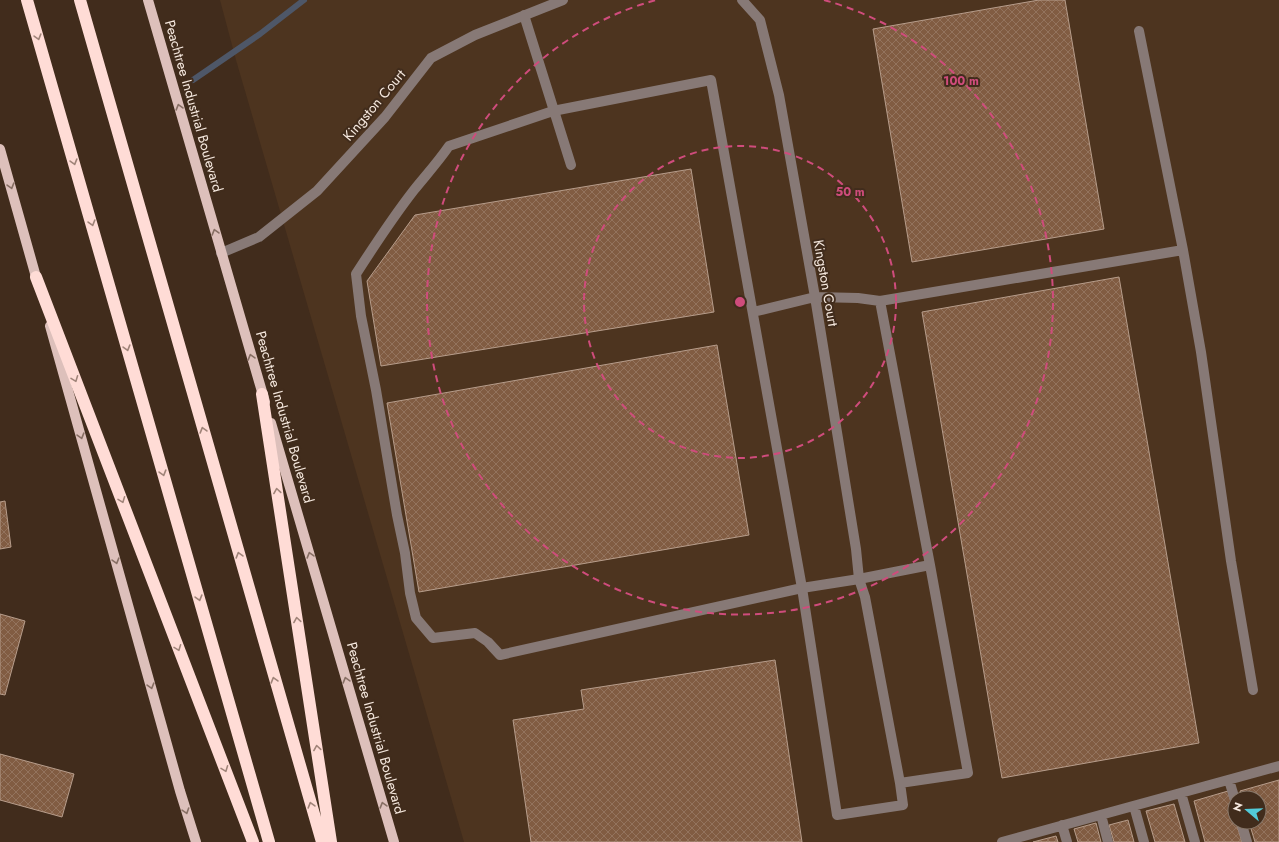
<svg xmlns="http://www.w3.org/2000/svg" width="1279" height="842" font-family="Jost,sans-serif">
<defs>
<pattern id="building-cross-hatch" width="8" height="8" patternUnits="userSpaceOnUse"><rect width="8" height="8" fill="#815c42"/><path d="M0 0l8 8M0 8l8-8" fill="none" stroke="#93735d"/></pattern>
</defs>
<rect width="100%" height="100%" fill="#412c1c"/>
<path fill="#4d341f" fill-rule="evenodd" d="M 220,0 L 1279,0 L 1279,842 L 464,842 L 236,60 ZM 1235,798 L 1259,798 L 1259,822 L 1235,822 Z"/>
<g fill="none" stroke-linecap="round" stroke-linejoin="round">
<path stroke="#4e5768" stroke-width="6" d="M 193,80 L 260,34 L 304,0"/>
</g>
<path fill="url(#building-cross-hatch)" stroke="#b79d8b" d="M 1039,0 L 1065,0 L 1104,229 L 912,262 L 873,29 Z
M 691,169 L 714,312 L 381,366 L 367,281 L 415,215 Z
M 1119,277 L 1199,743 L 1002,778 L 922,312 Z
M 717,345 L 749,535 L 419,592 L 387,403 Z
M 5,501 L 11,547 L 0,549 L 0,502 Z
M 0,614 L 25,621 L 5,695 L 0,694 Z
M 775,660 L 802,842 L 531,842 L 513,720 L 584,709 L 581,690 Z
M 0,754 L 74,774 L 62,817 L 0,800 Z
M 1279,780 L 1279,842 L 1255,842 L 1249,822 L 1259,822 L 1259,798 L 1242,798 L 1240,791 Z
M 1228,791 L 1235,817 L 1235,822 L 1236,822 L 1242,842 L 1205,842 L 1194,801 Z
M 1174,804 L 1185,842 L 1155,842 L 1146,811 Z
M 1128,820 L 1134,842 L 1114,842 L 1109,825 Z
M 1096,823 L 1101,842 L 1078,842 L 1074,829 Z
M 1056,836 L 1058,842 L 1033,842 Z"/>
<g fill="none" stroke-linecap="round" stroke-linejoin="round">
<path stroke="#877976" stroke-width="10" d="M 742,0 L 760,20 L 779,95 L 815,297 L 856,549 L 859,579 L 865,597 L 900,783
M 524,15 L 571,165
M 1139,31 L 1183,250 L 1201,352 L 1231,561 L 1253,690
M 449,146 L 553,111 L 711,80 L 802,588 L 859,579 L 930,565 L 968,773 L 900,783 L 903,805 L 837,815 L 802,588 L 500,655 L 488,642 L 475,633 L 433,638 L 416,618 L 410,593 L 405,553 L 397,515 L 376,390 L 361,316 L 356,274 C 374,246 393,217 414,190 C 426,175 438,162 449,146
M 221,253 L 259,237 L 317,191 L 385,117 L 431,58 L 475,35 L 563,0
M 880,301 L 930,565
M 753,312 L 815,297 L 858,298 L 880,301 L 1183,250
M 1229,780 L 1235,800
M 1181,793 L 1195,842
M 1134,806 L 1144,842
M 1101,815 L 1108,842
M 1241,822 L 1247,842
M 1062,825 L 1067,842
M 1002,842 L 1279,766"/>
<path stroke="#ddc0bb" stroke-width="10" d="M 148,0 L 265,402
M 0,149 L 38,284
M 50,326 L 180,791 L 196,842
M 271,423 L 394,842"/>
<path stroke="#ffdcd6" stroke-width="12" d="M 27,0 L 269,842
M 80,0 L 322,842
M 36,277 L 253,842
M 262,394 L 331,842"/>
</g>
<defs><path id="oneway-chevron" d="M-2-3.5L2.5 0L-2 3.5" fill="none" stroke-width="1.6" stroke-linecap="round" stroke-linejoin="round"/></defs>
<g stroke="#a08479">
<use href="#oneway-chevron" transform="translate(38 37) rotate(74)"/>
<use href="#oneway-chevron" transform="translate(74 162) rotate(74)"/>
<use href="#oneway-chevron" transform="translate(92 223) rotate(74)"/>
<use href="#oneway-chevron" transform="translate(127 348) rotate(74)"/>
<use href="#oneway-chevron" transform="translate(75 379) rotate(69)"/>
<use href="#oneway-chevron" transform="translate(203 430) rotate(-106)"/>
<use href="#oneway-chevron" transform="translate(163 473) rotate(74)"/>
<use href="#oneway-chevron" transform="translate(277 491) rotate(-99)"/>
<use href="#oneway-chevron" transform="translate(122 500) rotate(69)"/>
<use href="#oneway-chevron" transform="translate(239 555) rotate(-106)"/>
<use href="#oneway-chevron" transform="translate(199 598) rotate(74)"/>
<use href="#oneway-chevron" transform="translate(297 620) rotate(-99)"/>
<use href="#oneway-chevron" transform="translate(178 648) rotate(69)"/>
<use href="#oneway-chevron" transform="translate(274 680) rotate(-106)"/>
<use href="#oneway-chevron" transform="translate(317 748) rotate(-99)"/>
<use href="#oneway-chevron" transform="translate(225 769) rotate(69)"/>
<use href="#oneway-chevron" transform="translate(311 805) rotate(-106)"/>
</g>
<g stroke="#876f64">
<use href="#oneway-chevron" transform="translate(179 107) rotate(-106)"/>
<use href="#oneway-chevron" transform="translate(11 186) rotate(74)"/>
<use href="#oneway-chevron" transform="translate(215 232) rotate(-106)"/>
<use href="#oneway-chevron" transform="translate(251 357) rotate(-106)"/>
<use href="#oneway-chevron" transform="translate(81 436) rotate(74)"/>
<use href="#oneway-chevron" transform="translate(310 555) rotate(-106)"/>
<use href="#oneway-chevron" transform="translate(116 561) rotate(74)"/>
<use href="#oneway-chevron" transform="translate(346 680) rotate(-106)"/>
<use href="#oneway-chevron" transform="translate(151 686) rotate(74)"/>
<use href="#oneway-chevron" transform="translate(383 805) rotate(-106)"/>
<use href="#oneway-chevron" transform="translate(186 811) rotate(72)"/>
</g>
<g fill="none" stroke="#cf4c7c" stroke-width="2" stroke-dasharray="7 5">
<circle cx="740" cy="302" r="156"/>
<path d="M824 0A313 313 0 1 1 656 0"/>
</g>
<g text-anchor="middle" stroke-width="4" stroke-linejoin="round" paint-order="stroke">
<g font-size="14" fill="#f6e9df" stroke="#412c1c">
<text transform="translate(374 105) rotate(-50)" y="5">Kingston Court</text>
<text transform="translate(194 106) rotate(74)" y="5">Peachtree Industrial Boulevard</text>
<text transform="translate(826 283) rotate(80)" y="5">Kingston Court</text>
<text transform="translate(285 417) rotate(74)" y="5">Peachtree Industrial Boulevard</text>
<text transform="translate(376 728) rotate(74)" y="5">Peachtree Industrial Boulevard</text>
</g>
</g>
<circle cx="740" cy="302" r="6" fill="#cf4c7c" stroke="#412c1c" stroke-width="2"/>
<g font-size="12" text-anchor="middle" font-weight="bold" fill="#cf4c7c" stroke="#412c1c" stroke-width="4" stroke-linejoin="round" paint-order="stroke">
<text x="961" y="85">100 m</text>
<text x="850" y="196">50 m</text>
</g>
<g transform="translate(1247 810) rotate(289)"><circle r="19" fill="#412c1c" stroke="#89786a"/>
<path d="M0-3L7 15L0 10L-7 15Z" fill="#52cbd9"/>
<text y="-6" font-size="11" font-weight="bold" text-anchor="middle" fill="#f6e9df">N</text>
</g>
</svg>
